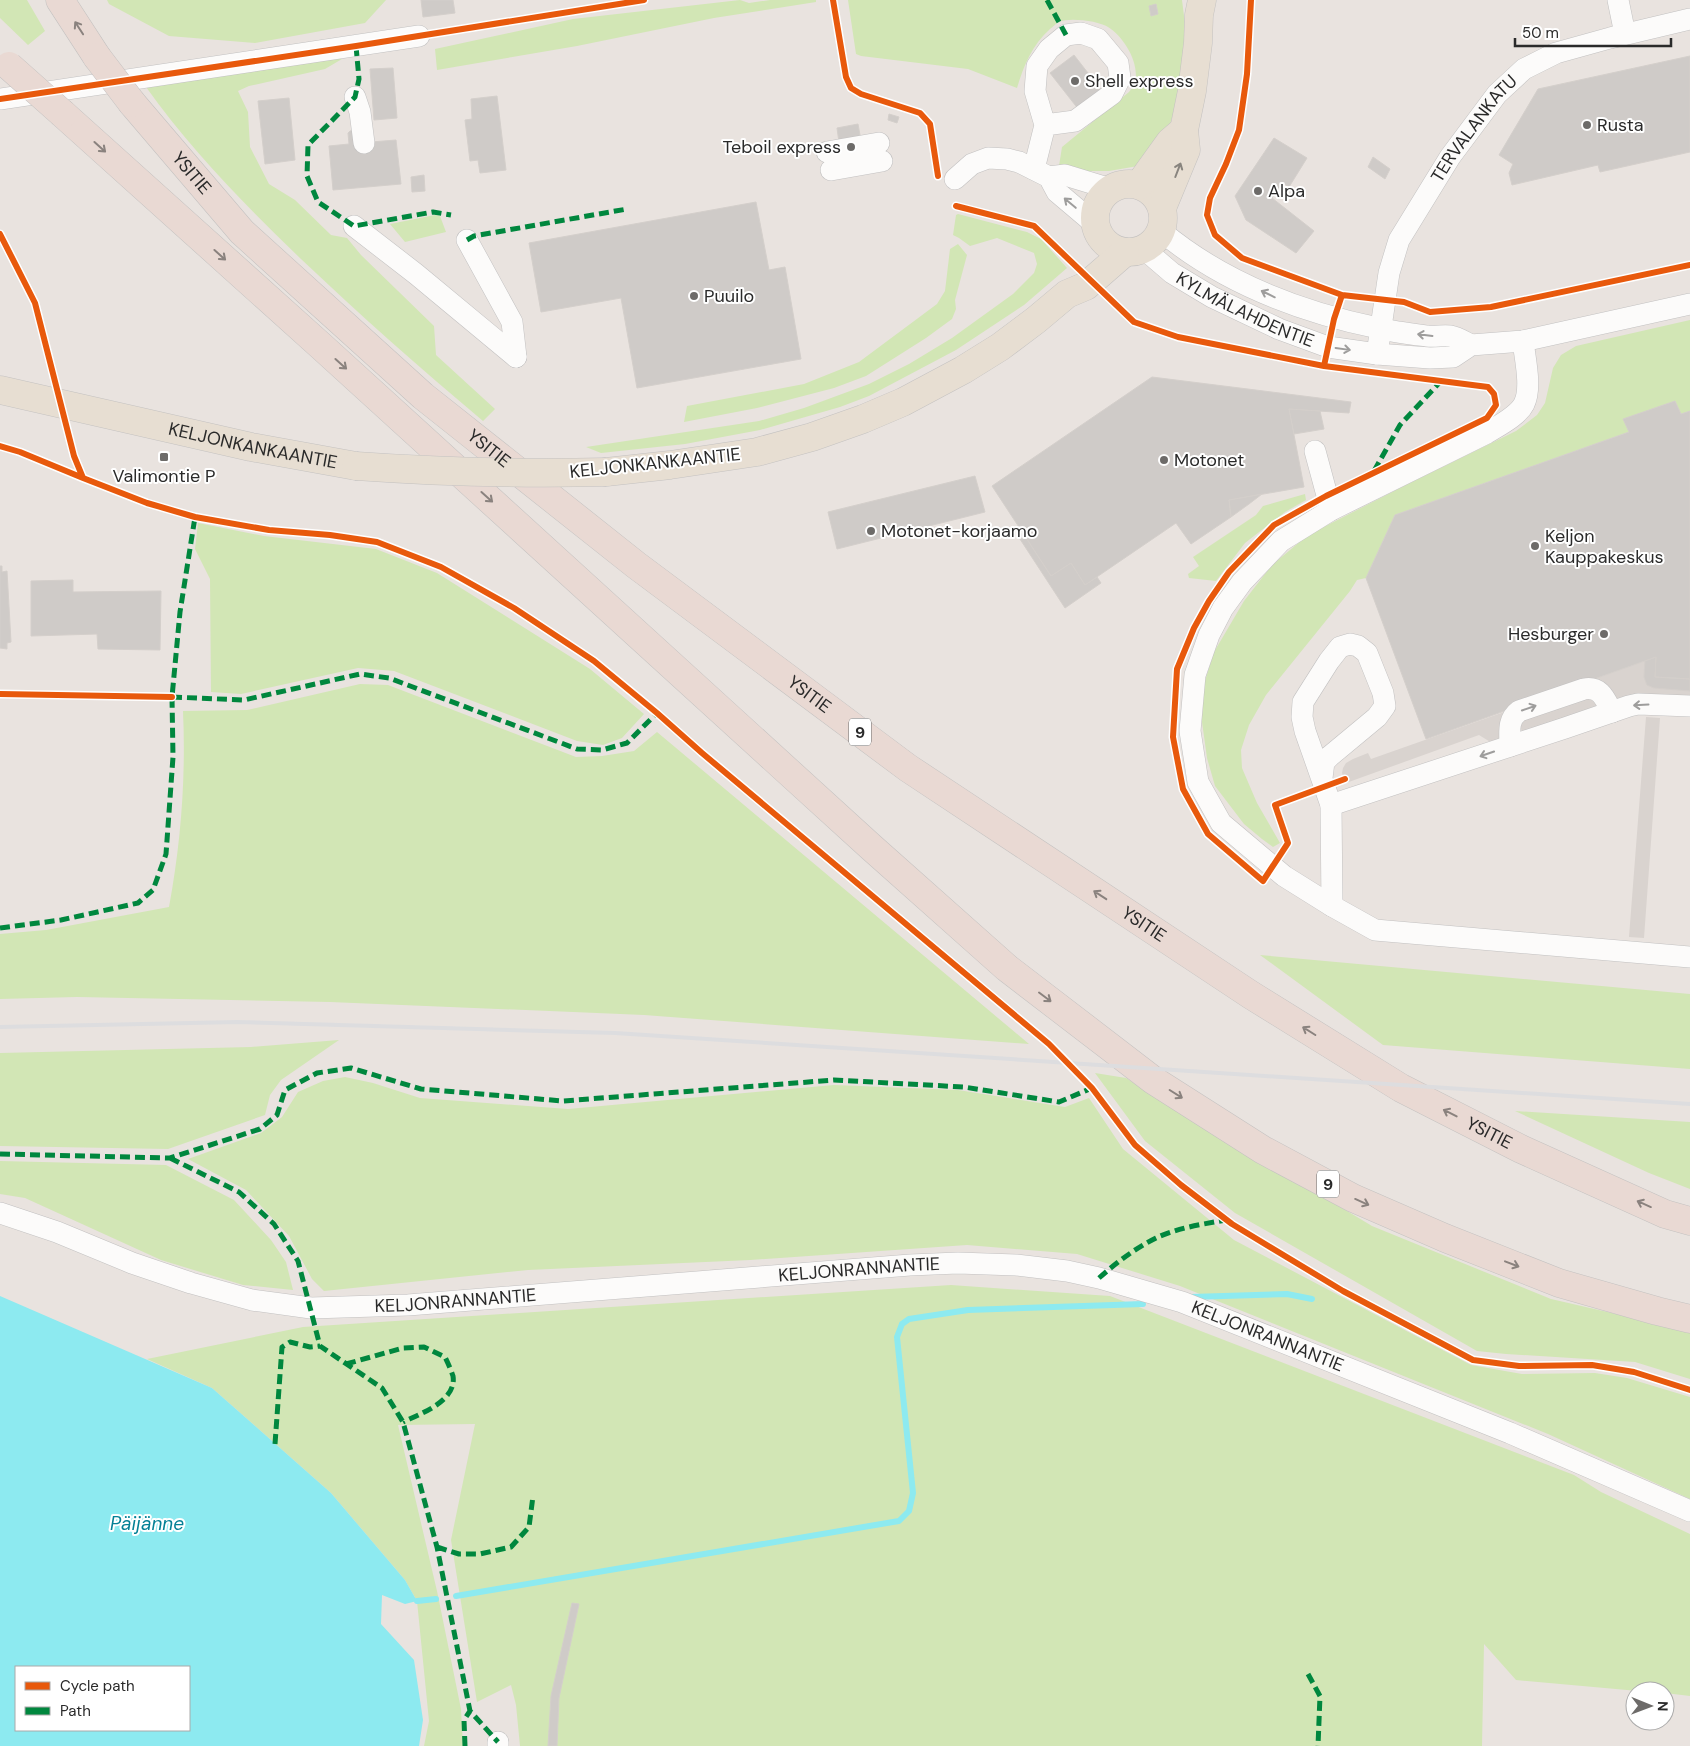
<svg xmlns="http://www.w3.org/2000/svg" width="1690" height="1746" font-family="'DM Sans',sans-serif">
<rect width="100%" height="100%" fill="#e9e3df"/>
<path fill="#d2e6b5" d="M 0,0 L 27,0 L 45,31 L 28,45 L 0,18 Z
M 107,0 L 386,0 L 365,23 L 255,43 L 169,36 L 109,4 Z
M 740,0 L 749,3 L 770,0 L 816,0 L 816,2 L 714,18 L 577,46 L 437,70 L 435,49 L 573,19 Z
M 848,0 L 1182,0 L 1185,24 L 1185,56 L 1181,91 L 1167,133 L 1138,166 L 1109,171 L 1081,171 L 1059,166 L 1062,147 L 1129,92 C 1131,89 1135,86 1135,83 C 1140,63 1124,37 1108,27 C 1099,21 1069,17 1059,22 C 1056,23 1053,27 1050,29 C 1032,45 1024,65 1017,88 L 968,69 L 861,56 L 856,54 Z
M 333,56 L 342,59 L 325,69 L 249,86 L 238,91 L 248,112 L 250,147 L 269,184 L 295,200 L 331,235 L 347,238 L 361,255 L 434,326 L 436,355 L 495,409 L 483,421 C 420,368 360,315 301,259 C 245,205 191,150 146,87 Z
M 958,214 L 1027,232 L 1041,239 L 1067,268 L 1024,305 L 956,350 L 869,396 L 840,407 L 760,430 L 685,444 L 601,453 L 586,447 L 759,421 L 804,408 L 869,384 L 909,364 L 952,338 L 1013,294 L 1034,273 L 1037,264 L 1034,253 L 997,238 L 970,246 L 959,238 L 953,235 L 956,215 Z
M 435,215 L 440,216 L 446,232 L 405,242 L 390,224 Z
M 958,244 L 967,255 L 955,300 L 956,309 L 952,319 L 926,338 L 866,376 L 834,388 L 757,408 L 684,422 L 687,406 L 804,384 L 859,362 L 937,304 L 945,291 L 950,249 Z
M 1690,320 L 1690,411 L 1681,414 L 1675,401 L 1624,419 L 1629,432 L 1395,515 L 1366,578 L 1357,580 L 1350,591 L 1266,695 L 1249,725 L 1241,750 L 1242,768 L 1257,803 L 1280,843 L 1273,847 L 1262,839 L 1244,824 L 1215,786 L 1207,758 L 1202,722 L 1203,687 L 1214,652 L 1244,601 L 1272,565 L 1308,535 L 1408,484 L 1516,431 L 1537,415 L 1545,403 L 1553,368 L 1561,355 L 1576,346 Z
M 1305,494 L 1306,500 L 1285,512 L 1245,543 L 1216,581 L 1189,578 L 1188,574 L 1199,566 L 1193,557 L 1256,515 L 1263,506 Z
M 198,523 L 264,536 L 376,549 L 437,573 L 590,669 L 644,714 L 622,738 L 603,745 L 577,741 L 394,671 L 358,668 L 241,694 L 211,692 L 210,579 L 195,549 Z
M 360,684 L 388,685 L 576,757 L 602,756 L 634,751 L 657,732 L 1029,1044 L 644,1015 L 330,1002 L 77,997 L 0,999 L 0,934 L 46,930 L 169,907 C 181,842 186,777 183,711 L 247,710 Z
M 1260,955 L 1690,994 L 1690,1069 L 1383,1045 Z
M 339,1040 L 281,1080 L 270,1095 L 265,1115 L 168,1149 L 0,1146 L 0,1053 L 251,1047 Z
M 1095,1073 L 1126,1078 L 1372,1226 L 1551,1299 L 1690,1331 L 1690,1379 L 1635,1362 L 1506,1354 L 1477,1351 L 1235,1213 L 1145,1141 Z
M 345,1077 L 373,1083 L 420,1098 L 568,1109 L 834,1085 L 958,1090 L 1065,1107 L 1089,1098 L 1123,1149 L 1234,1240 L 1471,1365 L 1522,1374 L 1595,1373 L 1627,1378 L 1690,1397 L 1690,1499 L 1548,1434 L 1180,1286 L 1077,1254 L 967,1245 L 750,1260 L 528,1270 L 324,1291 L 312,1279 L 289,1236 L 246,1190 L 188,1159 L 261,1133 L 282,1117 L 298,1092 L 323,1081 Z
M 1515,1111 L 1690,1122 L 1690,1189 L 1649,1173 Z
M 0,1161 L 166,1165 L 234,1200 L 271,1240 L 286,1262 L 293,1290 L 243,1285 L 161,1260 L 25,1198 L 0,1194 Z
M 951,1285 L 1110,1296 L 1574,1475 L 1601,1492 L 1690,1534 L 1690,1696 L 1665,1693 L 1665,1691 L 1638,1691 L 1516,1680 L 1484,1644 L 1482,1746 L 520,1746 L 516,1705 L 511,1685 L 477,1702 L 451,1540 L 475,1424 L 398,1425 L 437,1591 L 461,1709 L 463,1746 L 424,1746 L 429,1721 L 417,1601 L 405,1580 L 331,1493 L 212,1388 L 147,1359 L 303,1327 Z"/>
<path fill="#d9d3cf" d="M 1656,657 L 1690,679 L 1690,700 L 1614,702 L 1589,681 Z
M 1590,696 L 1599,707 L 1522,733 L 1520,724 L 1523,720 Z
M 1507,711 L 1502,740 L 1492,743 L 1479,735 L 1346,783 L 1342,773 L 1343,768 L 1346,763 L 1353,759 L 1368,753 L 1371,759 Z
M 1646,717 L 1660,718 L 1644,938 L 1629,937 Z"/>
<path fill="#8deaf0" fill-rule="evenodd" d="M 0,1296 L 212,1388 L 331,1493 L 405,1580 L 417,1601 L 405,1604 L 382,1595 L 381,1624 L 414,1660 L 423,1720 L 419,1746 L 0,1746 ZM 16,1667 L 189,1667 L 189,1730 L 16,1730 Z"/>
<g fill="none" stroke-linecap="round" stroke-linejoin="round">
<path stroke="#8deaf0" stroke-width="6" d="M 1191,1297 L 1287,1294 L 1312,1299
M 456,1596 L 899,1521 L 909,1511 L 913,1493 L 897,1337 L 902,1324 L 909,1319 L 968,1310 L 1143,1304
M 417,1601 L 436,1599"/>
</g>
<path fill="#cfcbc8" stroke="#d4cfcb" d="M 421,0 L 453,0 L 455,13 L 423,17 Z
M 1156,4 L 1158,14 L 1151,16 L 1149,6 Z
M 1074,55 L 1102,91 L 1079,110 L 1050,73 Z
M 1690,56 L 1690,152 L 1600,172 L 1598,165 L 1512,185 L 1509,173 L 1513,164 L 1499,155 L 1538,89 Z
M 393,68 L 397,118 L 374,120 L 370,69 Z
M 497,96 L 506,170 L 480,173 L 478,160 L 470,161 L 465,120 L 472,119 L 471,99 Z
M 289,98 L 295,160 L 265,164 L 258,101 Z
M 889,114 L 899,117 L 897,123 L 888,120 Z
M 858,124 L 866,168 L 843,171 L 837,128 Z
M 355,130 L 359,143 L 396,140 L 401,184 L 333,190 L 329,146 L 349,144 L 348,133 L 350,131 Z
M 1274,138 L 1307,158 L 1289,187 L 1283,183 L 1272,198 L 1314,231 L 1296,253 L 1246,220 L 1235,196 Z
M 1373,157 L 1390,169 L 1385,179 L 1368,167 Z
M 424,175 L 425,191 L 412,192 L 411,177 Z
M 756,202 L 769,270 L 785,267 L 801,359 L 637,388 L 621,298 L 541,312 L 529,243 Z
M 1152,377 L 1351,402 L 1349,413 L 1289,409 L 1304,487 L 1229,500 L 1231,517 L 1191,544 L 1176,523 L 1085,585 L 1071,563 L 1051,576 L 992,486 Z
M 1675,401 L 1681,414 L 1690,411 L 1690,679 L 1655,677 L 1656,657 L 1426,739 L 1366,578 L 1395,515 L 1629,432 L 1623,419 Z
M 1289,409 L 1320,411 L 1324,429 L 1294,434 Z
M 975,476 L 985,512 L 837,549 L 828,512 Z
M 1262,494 L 1249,504 L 1231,517 L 1229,500 Z
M 1023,533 L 1051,576 L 1071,563 L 1085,585 L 1097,577 L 1101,583 L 1065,608 L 1018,536 Z
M 0,566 L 2,566 L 2,572 L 7,571 L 11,642 L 7,643 L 7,649 L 0,648 Z
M 73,580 L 73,592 L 161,591 L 160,650 L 98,649 L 97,634 L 31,636 L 31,581 Z
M 1656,657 L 1655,677 L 1690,679 L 1690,691 L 1654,688 L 1647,685 L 1644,677 L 1645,661 Z
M 572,1603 L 579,1604 L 559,1698 L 557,1746 L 548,1746 L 551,1696 Z"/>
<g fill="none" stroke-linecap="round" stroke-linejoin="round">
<defs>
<g id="minor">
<path d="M 1618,0 L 1625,34"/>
<path d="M 355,97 L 360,112 L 364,143"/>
<path d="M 0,99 L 419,36"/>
<path d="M 827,152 L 879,143"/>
<path d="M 1034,169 L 1045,125 L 1075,121 L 1112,94 L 1120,78 L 1118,63 L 1098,39 L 1081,33 L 1066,35 L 1049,49 L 1037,66 L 1035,91 L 1045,125"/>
<path d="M 831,170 L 882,161"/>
<path d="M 1049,177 L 1065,175 L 1111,189"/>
<path d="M 955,179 L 972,164 L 988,158 L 1007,159 L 1019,162 L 1049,177 L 1057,192 L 1096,225"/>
<path d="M 354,226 L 416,274 L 516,357"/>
<path d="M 1161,231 C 1222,282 1301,312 1378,328 C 1394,332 1411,334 1427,336 C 1435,337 1443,335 1450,336 C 1457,337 1465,342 1471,345"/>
<path d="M 467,240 L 512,322 L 516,357"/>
<path id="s1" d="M 1144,249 L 1172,273 L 1212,297 L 1279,329 L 1328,347 L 1377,354 L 1430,358 L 1453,357 L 1471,345 L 1523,341 L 1690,304"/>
<path d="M 1523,341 C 1525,359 1532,388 1524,404 C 1518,416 1498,426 1487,433 L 1331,510 L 1281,541 L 1242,582 L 1223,608 L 1209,635 L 1195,675 L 1190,731 L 1198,782 L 1221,823 L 1284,876 L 1332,906 L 1375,930 L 1690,957"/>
<path id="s2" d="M 1377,354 L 1389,273 L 1399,240 L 1450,157 L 1497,94 L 1524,69 L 1556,53 L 1610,38 L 1690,19"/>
<path d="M 1315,451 L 1331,510"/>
<path d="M 1510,746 C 1510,733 1507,720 1519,711 L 1584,689 C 1601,686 1605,699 1612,712"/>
<path d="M 1322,778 L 1324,762 L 1330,756 L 1377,717 L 1385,706 L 1383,693 L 1367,653 L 1358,646 L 1350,644 L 1340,647 L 1329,661 L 1303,702 L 1302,717 L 1305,731 L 1331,805 L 1332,906"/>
<path d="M 1331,805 L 1565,728 L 1629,706 L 1638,704 L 1690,706"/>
<path id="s3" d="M 0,1213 L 57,1232 L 132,1263 L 191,1283 L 252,1300 L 311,1308 L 408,1305 L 910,1265 L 958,1263 L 1016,1265 L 1067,1271 L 1099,1278 L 1182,1302 L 1510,1433 L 1690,1511"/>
<path d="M 498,1742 L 498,1746"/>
</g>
<g id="major">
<circle cx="1129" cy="218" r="34"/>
<path d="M 1139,185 L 1170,142 L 1184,130"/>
<path d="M 1162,208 L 1186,150 L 1184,130 L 1192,91 L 1198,43 L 1199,15 L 1202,0"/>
<path id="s4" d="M 0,390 L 251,447 L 356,466"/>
<path d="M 606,472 L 670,465 L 757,452 L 812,437 L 863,419 L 903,402 L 963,370 L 1000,347 L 1036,320 L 1067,294 L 1086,286 L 1125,252"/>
</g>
<g id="highway">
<path d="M 60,0 L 97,57"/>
<path id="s5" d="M 132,103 L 242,232 L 423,396 L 636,565 L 908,768 L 1251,995 L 1401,1088 L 1521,1149 L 1665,1214 L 1690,1221"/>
<path d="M 63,114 L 321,346 L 871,847 L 1007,968 L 1153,1080 L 1263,1150 L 1353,1198 L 1445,1238 L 1559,1283 L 1657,1311 L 1690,1319"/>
</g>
</defs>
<use href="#minor" stroke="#c2c1c1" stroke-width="22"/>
<use href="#major" stroke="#c4c2c1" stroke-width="29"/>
<use href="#highway" stroke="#c4c2c1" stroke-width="29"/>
<use href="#minor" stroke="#fcfbfa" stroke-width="21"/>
<use href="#major" stroke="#e7ded2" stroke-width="28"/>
<use href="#highway" stroke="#e9d9d3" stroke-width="28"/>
<path stroke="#dddddf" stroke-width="4" d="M 0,1027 L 238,1022 L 615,1033 L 1690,1104"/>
<defs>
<path id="major-bridge" d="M 356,466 C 440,472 522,474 606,472"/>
<path id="highway-bridge" d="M 97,57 L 132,103
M 9,66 L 63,114"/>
</defs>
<use href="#major-bridge" stroke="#c4c2c1" stroke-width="29" stroke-linecap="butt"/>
<use href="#highway-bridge" stroke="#c4c2c1" stroke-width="29" stroke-linecap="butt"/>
<use href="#major-bridge" stroke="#e7ded2" stroke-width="28"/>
<use href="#highway-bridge" stroke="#e9d9d3" stroke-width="28"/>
<path stroke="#00873e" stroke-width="5" stroke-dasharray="10 5" stroke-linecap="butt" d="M 1047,0 L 1066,35
M 356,46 L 359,79 L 355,97 L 308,145 L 307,176 L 318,202 L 354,226 L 433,212 L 451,215
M 467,240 L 474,236 L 627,209
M 1374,471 L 1400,425 L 1441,381
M 172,697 L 244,700 L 360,674 L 389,678 L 577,749 L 602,750 L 627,743 L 657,713
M 0,928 L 61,920 L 138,903 L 153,890 L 166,854 L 173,757 L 172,697 L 180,612 L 195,517
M 0,1154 L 170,1158 L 260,1129 L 277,1115 L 285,1090 L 317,1073 L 351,1068 L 421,1089 L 563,1101 L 834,1080 L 964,1087 L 1059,1102 L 1092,1088
M 170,1158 L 239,1192 L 274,1224 L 298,1261 L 320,1346 L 382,1388 L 403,1422 L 437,1547 L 470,1711 L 498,1742
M 1099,1278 C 1116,1263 1134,1249 1156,1238 C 1177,1228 1203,1224 1226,1220
M 346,1364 L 403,1348 L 424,1347 L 445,1357 C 448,1363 451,1370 453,1376 C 457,1401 420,1414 403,1422
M 275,1444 L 282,1347 L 290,1342 L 310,1347 L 320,1346
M 437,1547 L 459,1554 L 480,1554 L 511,1547 L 529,1527 L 533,1496
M 1308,1674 L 1320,1696 L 1318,1746
M 465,1746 L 464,1720 L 470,1711"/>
<defs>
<path id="cycleway" d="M 833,0 L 846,77 L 851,88 L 861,94 L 920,113 L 930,124 L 938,176
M 1251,0 L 1247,74 L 1239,130 L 1226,164 L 1210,198 L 1207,215 L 1215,235 L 1242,258 L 1342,295 L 1404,302 L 1430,312 L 1491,307 L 1690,265
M 0,99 L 356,46 L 644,0
M 956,206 L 1034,226 L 1134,322 L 1178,337 L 1324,366 L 1488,387 L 1494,394 L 1496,405 L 1487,418 L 1326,496 L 1274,525 L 1229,572 L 1209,601 L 1194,628 L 1177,669 L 1173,737 L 1183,789 L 1208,834 L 1263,881 L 1288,843 L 1275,805 L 1345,779
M 0,234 L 35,303 L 74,456 L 83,478 L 147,503 L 195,517 L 269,530 L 330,535 L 377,542 L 441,567 L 514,608 L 594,661 L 657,713 L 702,753 L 1049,1044 L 1092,1088 L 1135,1145 L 1181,1185 L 1232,1224 L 1343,1291 L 1473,1360 L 1519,1366 L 1592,1365 L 1634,1372 L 1690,1390
M 1324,366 L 1334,319 L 1342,295
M 0,446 L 20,452 L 83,478
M 0,694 L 172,697"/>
</defs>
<use href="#cycleway" stroke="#fff" stroke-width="9"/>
<use href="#cycleway" stroke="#e8590c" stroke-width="6"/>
</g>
<defs><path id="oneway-shaft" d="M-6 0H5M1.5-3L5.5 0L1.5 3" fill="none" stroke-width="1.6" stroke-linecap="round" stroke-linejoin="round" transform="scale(1.25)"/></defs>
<g stroke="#8a827e">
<use href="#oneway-shaft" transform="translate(79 28) rotate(-123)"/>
<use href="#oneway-shaft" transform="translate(100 147) rotate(42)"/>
<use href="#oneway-shaft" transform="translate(220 255) rotate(42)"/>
<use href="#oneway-shaft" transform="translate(341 364) rotate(42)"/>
<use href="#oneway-shaft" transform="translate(487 497) rotate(42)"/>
<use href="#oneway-shaft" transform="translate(1100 895) rotate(-147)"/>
<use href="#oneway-shaft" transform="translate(1045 997) rotate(37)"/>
<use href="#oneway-shaft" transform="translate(1309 1031) rotate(-148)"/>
<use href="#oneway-shaft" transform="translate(1176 1094) rotate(32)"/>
<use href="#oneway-shaft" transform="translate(1450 1113) rotate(-153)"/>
<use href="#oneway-shaft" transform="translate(1362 1202) rotate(24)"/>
<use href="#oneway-shaft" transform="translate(1644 1204) rotate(-156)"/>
<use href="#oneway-shaft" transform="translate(1512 1264) rotate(21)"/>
</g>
<use stroke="#88847e" href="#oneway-shaft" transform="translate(1178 170) rotate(-69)"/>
<g stroke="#9e9d9c">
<use href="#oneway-shaft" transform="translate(1070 203) rotate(-140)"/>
<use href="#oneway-shaft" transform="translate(1268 294) rotate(-154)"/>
<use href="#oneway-shaft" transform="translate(1425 335) rotate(-173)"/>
<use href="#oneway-shaft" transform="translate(1343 349) rotate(8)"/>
<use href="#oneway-shaft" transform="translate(1641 705) rotate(177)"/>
<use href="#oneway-shaft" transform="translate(1529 708) rotate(-19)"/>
<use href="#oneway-shaft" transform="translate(1487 754) rotate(161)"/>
</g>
<g fill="#6d6b69" stroke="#fff" stroke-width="2">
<circle cx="1075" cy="81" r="5"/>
<circle cx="1587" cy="125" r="5"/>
<circle cx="851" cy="147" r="5"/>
<circle cx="1258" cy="191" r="5"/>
<circle cx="694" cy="296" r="5"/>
<rect x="159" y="452" width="10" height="10" rx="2.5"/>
<circle cx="1164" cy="460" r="5"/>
<circle cx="871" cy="531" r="5"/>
<circle cx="1535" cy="546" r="5"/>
<circle cx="1604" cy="634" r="5"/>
</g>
<g text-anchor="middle" stroke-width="4" stroke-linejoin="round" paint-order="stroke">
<g fill="#fff" stroke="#6a6a6a" stroke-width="1">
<rect x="849" y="718.5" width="22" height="27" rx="4"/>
<rect x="1317" y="1170.5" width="22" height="27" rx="4"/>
</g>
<g font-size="16" font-weight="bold" fill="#2a2a2a">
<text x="860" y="738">9</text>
<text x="1328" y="1190">9</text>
</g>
<g font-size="18" fill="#2a2a2a" stroke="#fff" text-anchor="start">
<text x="1085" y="87">Shell express</text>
<text x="1597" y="131">Rusta</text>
<text x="841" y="153" text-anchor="end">Teboil express</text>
<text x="1268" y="197">Alpa</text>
<text x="704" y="302">Puuilo</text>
<text x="1174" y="466">Motonet</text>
<text x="164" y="482" text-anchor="middle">Valimontie P</text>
<text x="881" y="537">Motonet-korjaamo</text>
<text x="1545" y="542">Keljon<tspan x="1545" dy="21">Kauppakeskus</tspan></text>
<text x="1594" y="640" text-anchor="end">Hesburger</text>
</g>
<g font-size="18" fill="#2a2a2a" stroke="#fff">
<text dy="6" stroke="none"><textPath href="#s2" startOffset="251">TERVALANKATU</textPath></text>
<text dy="6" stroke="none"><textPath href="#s5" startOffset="92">YSITIE</textPath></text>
<text dy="6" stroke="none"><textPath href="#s1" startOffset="119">KYLMÄLAHDENTIE</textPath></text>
<text dy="6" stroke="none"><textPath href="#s4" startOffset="259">KELJONKANKAANTIE</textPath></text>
<text dy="6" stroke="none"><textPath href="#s5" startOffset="498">YSITIE</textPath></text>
<text transform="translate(655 463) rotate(-6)" y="6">KELJONKANKAANTIE</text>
<text dy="6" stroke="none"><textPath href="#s5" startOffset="902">YSITIE</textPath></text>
<text dy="6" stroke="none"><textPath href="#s5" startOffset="1308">YSITIE</textPath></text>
<text dy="6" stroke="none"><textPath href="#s5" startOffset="1712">YSITIE</textPath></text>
<text dy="6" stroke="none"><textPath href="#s3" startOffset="876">KELJONRANNANTIE</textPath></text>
<text dy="6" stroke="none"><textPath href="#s3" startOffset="471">KELJONRANNANTIE</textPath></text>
<text dy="6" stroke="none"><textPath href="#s3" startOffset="1296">KELJONRANNANTIE</textPath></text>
</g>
<g font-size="19" font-style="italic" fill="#048096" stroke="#fff">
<text x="147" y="1530">Päijänne</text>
</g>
</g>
<rect x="15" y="1666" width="175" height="65" fill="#ffffff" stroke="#aaaaaa"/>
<rect x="25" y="1682" width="25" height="8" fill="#e8590c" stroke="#aaaaaa"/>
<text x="60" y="1691" font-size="15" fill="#2a2a2a">Cycle path</text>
<rect x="25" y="1707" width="25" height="8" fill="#00873e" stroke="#aaaaaa"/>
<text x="60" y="1716" font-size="15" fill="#2a2a2a">Path</text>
<g transform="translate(1650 1706) rotate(91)"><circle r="24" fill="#ffffff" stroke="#aaaaaa"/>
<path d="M0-4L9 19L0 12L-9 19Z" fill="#6d6b69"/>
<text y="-8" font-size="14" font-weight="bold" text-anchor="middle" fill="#2a2a2a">N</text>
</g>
<path d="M1515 38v8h156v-8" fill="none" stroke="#2a2a2a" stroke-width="2.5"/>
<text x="1522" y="38" font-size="15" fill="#2a2a2a" stroke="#ffffff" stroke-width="4" paint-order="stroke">50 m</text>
</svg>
